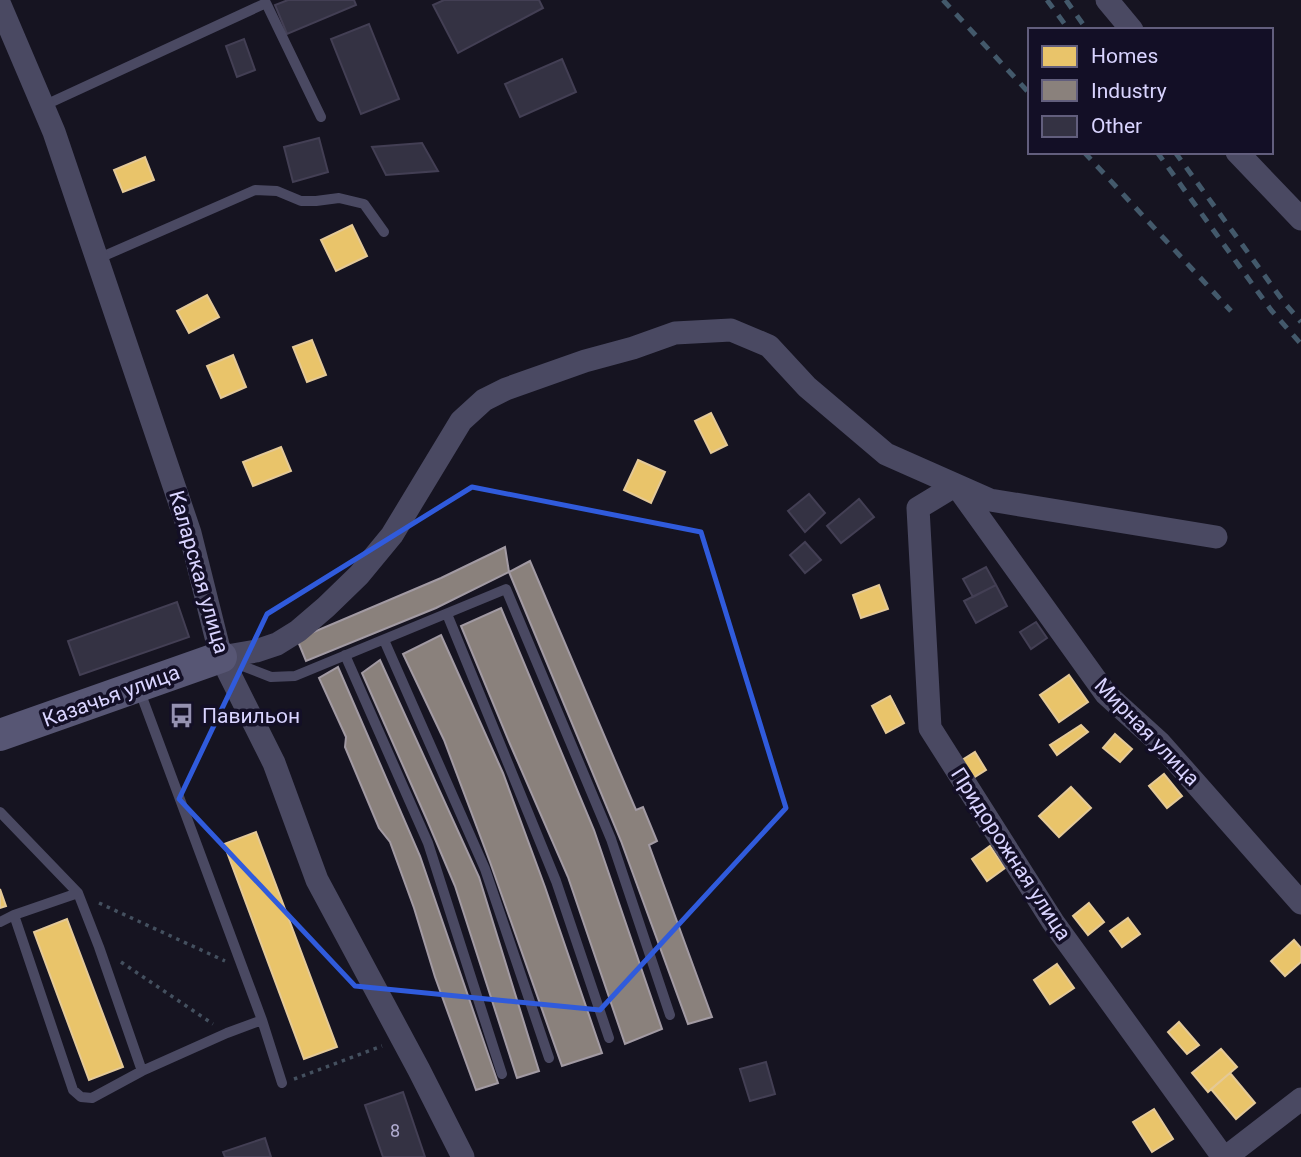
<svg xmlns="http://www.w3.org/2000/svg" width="1301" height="1157" font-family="Roboto,sans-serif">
<rect width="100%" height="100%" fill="#161421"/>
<path fill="#e9c46a" stroke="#e4c997" stroke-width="2" d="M 145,157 L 154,180 L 123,192 L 114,170 Z
M 352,225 L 367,256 L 336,271 L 321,240 Z
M 207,295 L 219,317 L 189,333 L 177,311 Z
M 312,340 L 326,375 L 307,382 L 293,347 Z
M 233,355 L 246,387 L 221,398 L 207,366 Z
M 711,413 L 727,445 L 711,453 L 695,421 Z
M 281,447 L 291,471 L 253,486 L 243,462 Z
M 638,460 L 665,472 L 651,503 L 624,490 Z
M 879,585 L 888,609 L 861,618 L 853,595 Z
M 1069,675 L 1088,702 L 1059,722 L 1040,695 Z
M 890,696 L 904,723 L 886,733 L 872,706 Z
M 1081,725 L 1088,732 L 1057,755 L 1050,745 Z
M 1115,734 L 1132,749 L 1120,762 L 1103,748 Z
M 975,752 L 986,770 L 973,778 L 962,760 Z
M 1164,774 L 1182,796 L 1167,808 L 1149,786 Z
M 1071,787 L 1091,808 L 1059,837 L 1039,816 Z
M 256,832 L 337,1047 L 304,1059 L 224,844 Z
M 990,846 L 1005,868 L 987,881 L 972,859 Z
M 0,889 L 6,906 L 0,908 Z
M 1089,903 L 1104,922 L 1088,935 L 1073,916 Z
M 1128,918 L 1140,934 L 1122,947 L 1110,931 Z
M 67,919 L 123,1067 L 89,1080 L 34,932 Z
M 1294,940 L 1301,948 L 1301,962 L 1285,976 L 1271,961 Z
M 1057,964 L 1074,988 L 1050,1004 L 1034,980 Z
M 1179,1022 L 1199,1045 L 1187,1054 L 1168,1032 Z
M 1221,1049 L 1237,1067 L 1208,1092 L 1192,1073 Z
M 1230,1073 L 1255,1103 L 1236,1119 L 1211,1089 Z
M 1154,1109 L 1173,1139 L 1152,1152 L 1133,1122 Z"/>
<path fill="#8a817c" stroke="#a29aa3" stroke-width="2" d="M 505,547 L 509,572 L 436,608 L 306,661 L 297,639 L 441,578 Z
M 530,561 L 636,810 L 643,807 L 657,841 L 649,845 L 712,1017 L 688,1024 L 621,841 L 509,572 Z
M 501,608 L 594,830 L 662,1029 L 625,1044 L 568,877 L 510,744 L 461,626 Z
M 441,635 L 503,773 L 545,887 L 602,1053 L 562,1066 L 490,862 L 444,740 L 403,654 Z
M 380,660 L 479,877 L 539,1071 L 517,1078 L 455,886 L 427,820 L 362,673 Z
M 338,667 L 420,856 L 498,1083 L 476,1090 L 435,977 L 414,908 L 390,842 L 379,828 L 345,747 L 346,737 L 319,678 Z"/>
<path fill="#343243" stroke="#433f54" stroke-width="2" d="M 288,0 L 354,0 L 356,5 L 287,34 L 275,5 Z
M 444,0 L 539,0 L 543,8 L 458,53 L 433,5 Z
M 369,24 L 399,99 L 361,114 L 331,39 Z
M 244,39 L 255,70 L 237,77 L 226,46 Z
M 562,59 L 576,92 L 520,117 L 505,84 Z
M 319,138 L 328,172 L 293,182 L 284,147 Z
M 422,143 L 438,171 L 386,175 L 372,147 Z
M 809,494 L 825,513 L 805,532 L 788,511 Z
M 859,499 L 874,517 L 841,543 L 827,526 Z
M 805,542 L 821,560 L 805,573 L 790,555 Z
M 986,567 L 996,585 L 973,597 L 963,579 Z
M 996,585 L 1007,606 L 976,623 L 964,601 Z
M 177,602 L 189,637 L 80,675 L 68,641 Z
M 1036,622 L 1047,638 L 1031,649 L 1020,632 Z
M 766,1062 L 775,1094 L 750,1101 L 740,1069 Z
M 403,1092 L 425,1157 L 383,1157 L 365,1105 Z
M 265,1138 L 271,1157 L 225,1157 L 223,1152 Z"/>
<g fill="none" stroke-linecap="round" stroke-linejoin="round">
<path stroke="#44505f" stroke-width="3.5" stroke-dasharray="3.5 5" stroke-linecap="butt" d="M 99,903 L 225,961
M 121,962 L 213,1024
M 294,1079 L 382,1046"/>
<path stroke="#4a4962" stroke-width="10" d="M 43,106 L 266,3 L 321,117
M 97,259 L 255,190 L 277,191 L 301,201 L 316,201 L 339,198 L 364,204 L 384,232
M 447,614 L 556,881 L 609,1038
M 384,640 L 485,869 L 549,1058
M 345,655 L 428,843 L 502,1074
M 230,661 L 271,677 L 295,676 L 506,589 L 611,839 L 670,1015
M 139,689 L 262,1020 L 282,1083
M 0,812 L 78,893 L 99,947 L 142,1071
M 78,893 L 14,915 L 73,1090 L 81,1097 L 92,1098 L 142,1071 L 227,1033 L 262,1020
M 0,922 L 14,915"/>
<path stroke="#4a4962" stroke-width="23" d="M 1107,0 L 1132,30
M 0,5 L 54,132 L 190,533 L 221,657 L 274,763 L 317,880 L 419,1070 L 463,1157
M 1237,152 L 1301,219
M 221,657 L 256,651 L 277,644 L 298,631 L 326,607 L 359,575 L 392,535 L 461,421 L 484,400 L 506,389 L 585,361 L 633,348 L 675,333 L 731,330 L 769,346 L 807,387 L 886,454 L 990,500 L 1216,537
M 1223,1157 L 1053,922 L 930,728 L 918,508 L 956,485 L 1106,694 L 1160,743 L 1301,903
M 1226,1157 L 1301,1099"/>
<path stroke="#575674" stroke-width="32" d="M 0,735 L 221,657"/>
<path stroke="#43596b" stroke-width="5" stroke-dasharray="10 9" stroke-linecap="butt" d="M 943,0 L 1030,94
M 1047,0 L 1069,30
M 1066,0 L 1087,30
M 1084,152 L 1231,311
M 1157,152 L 1271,310 L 1301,344
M 1175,152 L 1283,301 L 1301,322"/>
</g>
<path fill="none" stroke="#305bdc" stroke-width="5" stroke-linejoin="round" d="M 472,487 L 701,532 L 786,808 L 600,1010 L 355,986 L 179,799 L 267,614 Z"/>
<defs>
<symbol id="bus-bare" viewBox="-9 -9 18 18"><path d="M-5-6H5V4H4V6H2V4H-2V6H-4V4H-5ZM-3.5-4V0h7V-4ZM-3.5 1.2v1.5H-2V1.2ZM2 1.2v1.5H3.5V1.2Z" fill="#9591b1" stroke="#130f26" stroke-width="2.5" paint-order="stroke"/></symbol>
</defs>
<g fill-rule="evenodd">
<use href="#bus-bare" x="164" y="698" width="35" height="35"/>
</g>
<g text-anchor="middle" stroke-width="7" stroke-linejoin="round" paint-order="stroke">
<g font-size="18" fill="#b0acd0">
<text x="395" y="1137">8</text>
</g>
<g font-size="21" fill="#d9d4ff" stroke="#130f26">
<text transform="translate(199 572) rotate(74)" y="7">Каларская улица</text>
<text transform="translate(111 696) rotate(-20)" y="7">Казачья улица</text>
<text transform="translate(1147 732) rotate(46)" y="7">Мирная улица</text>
<text transform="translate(1011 854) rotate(57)" y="7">Придорожная улица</text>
</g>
<g font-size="21" fill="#d9d4ff" stroke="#130f26" text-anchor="start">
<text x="202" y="723">Павильон</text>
</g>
</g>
<rect x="1028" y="28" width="245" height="126" fill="#130f26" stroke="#625e7d" stroke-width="2"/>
<rect x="1042" y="46" width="35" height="21" fill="#e9c46a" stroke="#625e7d" stroke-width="2"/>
<text x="1091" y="63" font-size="21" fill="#d9d4ff">Homes</text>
<rect x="1042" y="80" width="35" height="21" fill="#8a817c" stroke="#625e7d" stroke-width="2"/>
<text x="1091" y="98" font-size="21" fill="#d9d4ff">Industry</text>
<rect x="1042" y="116" width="35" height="21" fill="#343243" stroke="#625e7d" stroke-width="2"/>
<text x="1091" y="133" font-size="21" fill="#d9d4ff">Other</text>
</svg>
